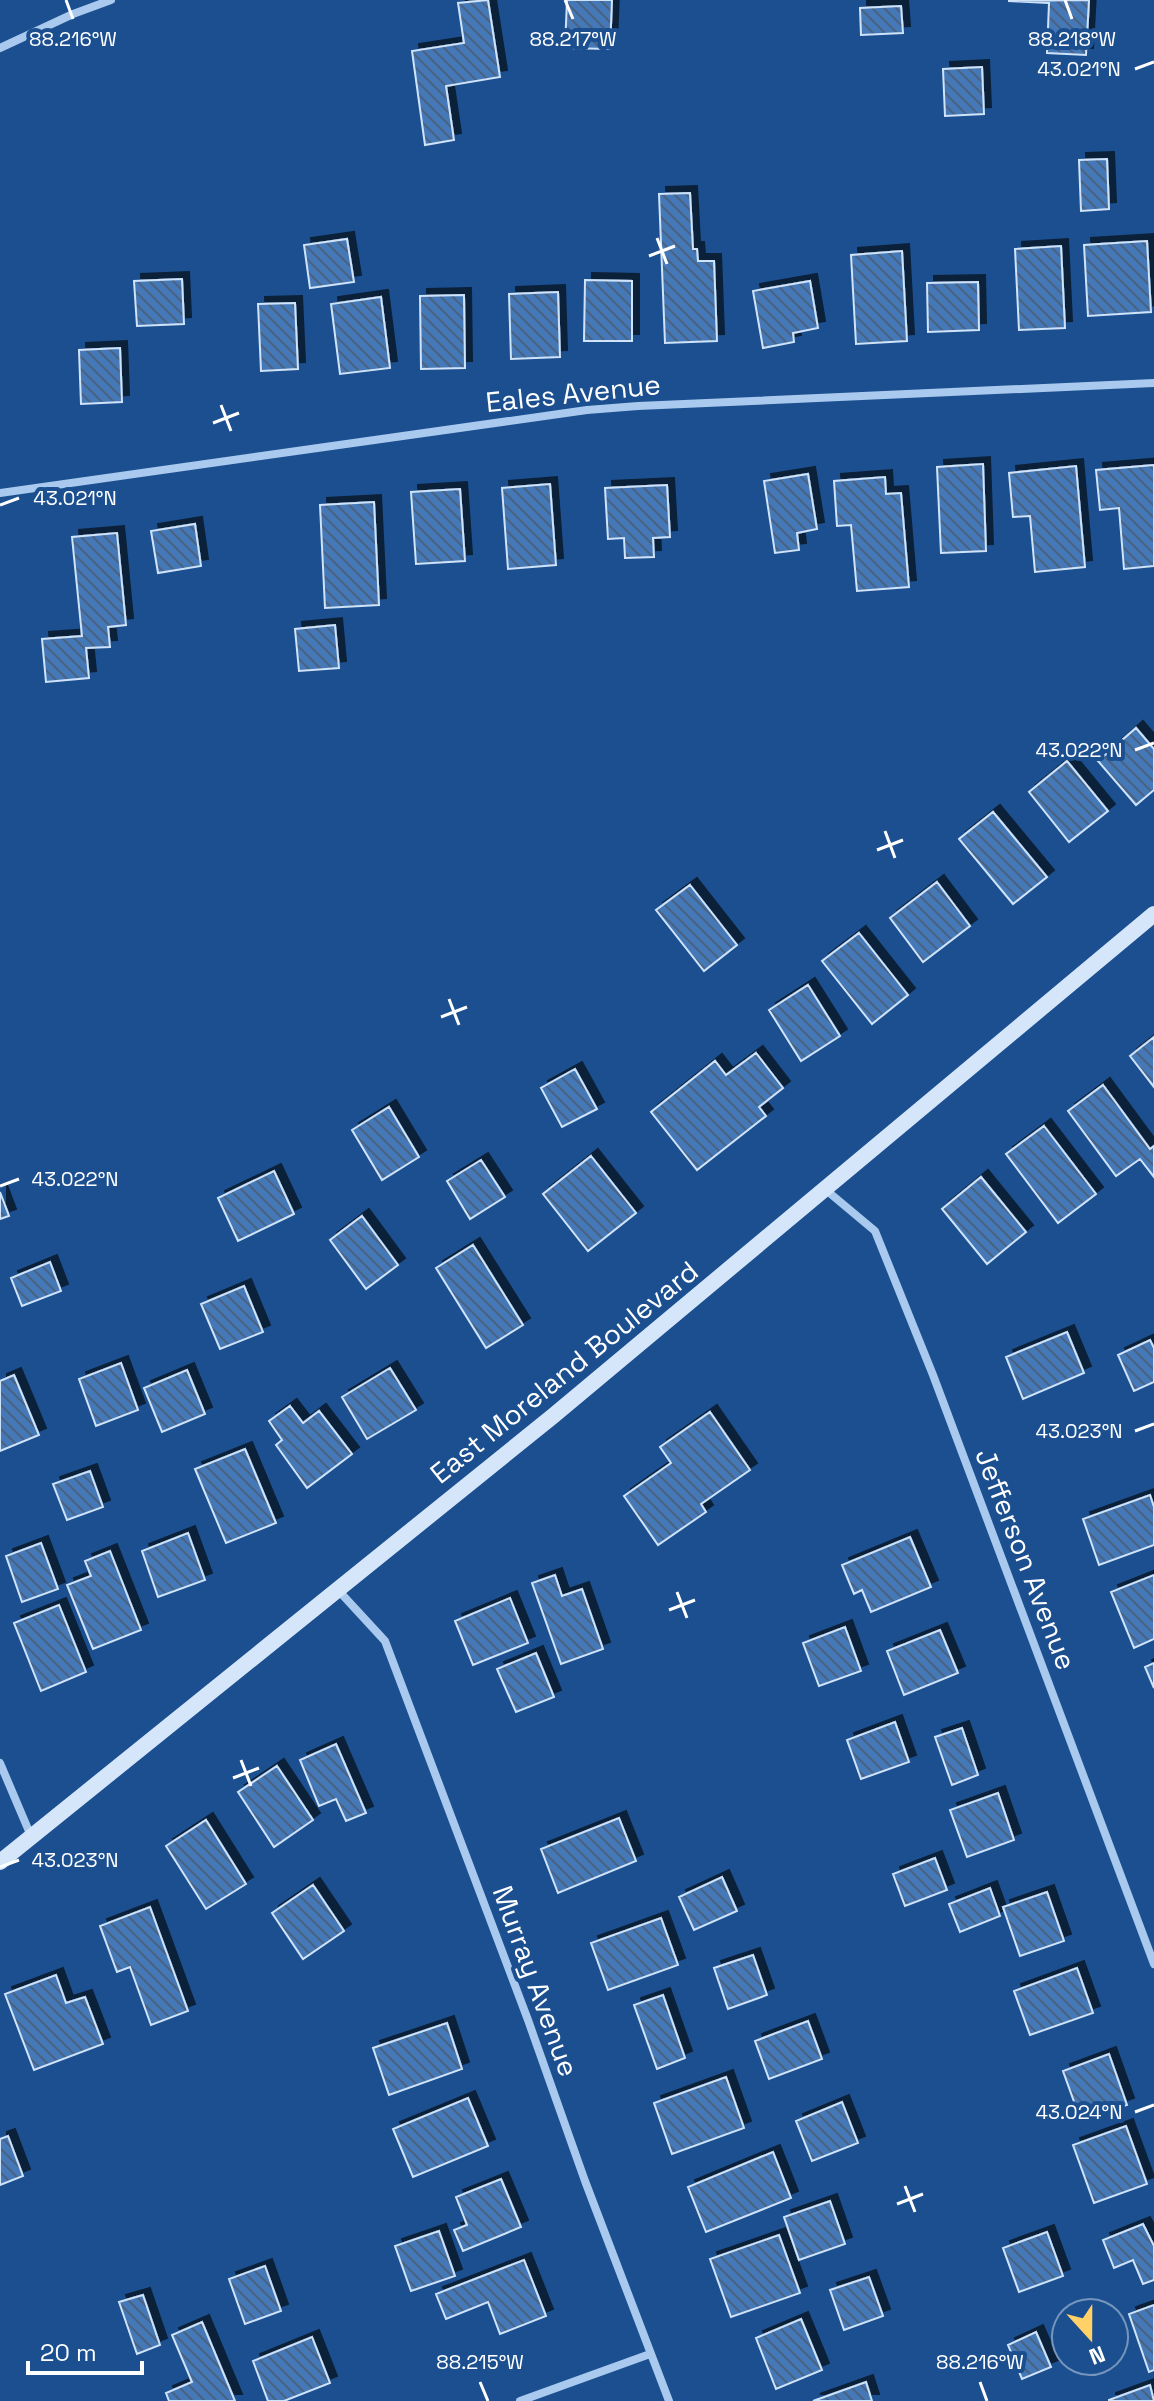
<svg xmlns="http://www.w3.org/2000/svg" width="1154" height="2401" font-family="'Space Grotesk',sans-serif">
<defs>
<pattern id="building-back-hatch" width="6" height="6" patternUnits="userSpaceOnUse" patternTransform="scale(2)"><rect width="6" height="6" fill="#4478b7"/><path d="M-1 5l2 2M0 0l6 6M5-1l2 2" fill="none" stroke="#486282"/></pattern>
<filter id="shadow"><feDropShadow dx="7" dy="-7" stdDeviation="0" flood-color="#0009"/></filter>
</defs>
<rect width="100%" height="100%" fill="#1b4f8f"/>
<path fill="url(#building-back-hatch)" stroke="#cfe3fa" stroke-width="2" filter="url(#shadow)" d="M 488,0 L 500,77 L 446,86 L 454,140 L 425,145 L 412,51 L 464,43 L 458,3 Z
M 567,0 L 612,0 L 610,49 L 565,48 Z
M 1089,0 L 1086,55 L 1047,53 L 1049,3 L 1008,1 Z
M 901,6 L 903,33 L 861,35 L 860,8 Z
M 982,67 L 984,114 L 945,116 L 943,69 Z
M 1107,159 L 1109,209 L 1081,211 L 1079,160 Z
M 690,193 L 693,249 L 697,249 L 698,261 L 714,261 L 717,341 L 665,343 L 659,194 Z
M 347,239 L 354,282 L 310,288 L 304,245 Z
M 1147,241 L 1151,312 L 1088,316 L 1084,245 Z
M 1061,246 L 1065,328 L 1019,330 L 1015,249 Z
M 902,251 L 907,341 L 856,344 L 851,255 Z
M 182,279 L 184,324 L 137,326 L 134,281 Z
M 585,280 L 632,281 L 632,341 L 584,341 Z
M 810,281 L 818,328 L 793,333 L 794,342 L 763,348 L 753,291 Z
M 978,282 L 979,330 L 928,332 L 927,283 Z
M 558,292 L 560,357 L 511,359 L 509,294 Z
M 464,295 L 465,368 L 421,369 L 420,296 Z
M 381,297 L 390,368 L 340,374 L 331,304 Z
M 295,303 L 298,369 L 261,371 L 258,304 Z
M 120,348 L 122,402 L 81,404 L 79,350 Z
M 983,464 L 986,551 L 941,553 L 937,467 Z
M 1154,465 L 1154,566 L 1124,569 L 1119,508 L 1100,510 L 1096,470 Z
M 1076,466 L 1085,567 L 1035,572 L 1030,516 L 1013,517 L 1009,473 Z
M 808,474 L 817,529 L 797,533 L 799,550 L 775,553 L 764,481 Z
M 885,477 L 886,494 L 901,493 L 909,587 L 857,591 L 851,525 L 837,526 L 834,481 Z
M 550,484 L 556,565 L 508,569 L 502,488 Z
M 667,485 L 670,537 L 653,538 L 654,557 L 625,558 L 624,538 L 608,539 L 605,488 Z
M 460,489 L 465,561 L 416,564 L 411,492 Z
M 374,502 L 379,605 L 325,608 L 320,505 Z
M 195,524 L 201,566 L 158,573 L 151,531 Z
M 117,533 L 126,625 L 108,627 L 110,647 L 86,648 L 89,678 L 46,682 L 42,639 L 82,636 L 72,537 Z
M 335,625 L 339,668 L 299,671 L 295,629 Z
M 1136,728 L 1154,749 L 1154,790 L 1136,805 L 1098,761 Z
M 1067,761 L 1108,811 L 1069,842 L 1029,792 Z
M 993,812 L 1047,877 L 1013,904 L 959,839 Z
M 937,882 L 970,926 L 923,962 L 890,918 Z
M 690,885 L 737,945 L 704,971 L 656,910 Z
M 859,933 L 908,995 L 872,1024 L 822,961 Z
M 808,985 L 840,1036 L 801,1061 L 769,1010 Z
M 1154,1037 L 1154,1087 L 1130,1056 Z
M 756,1053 L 783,1088 L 759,1107 L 766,1116 L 697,1170 L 651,1112 L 715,1061 L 726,1075 Z
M 575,1069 L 597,1109 L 562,1127 L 541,1088 Z
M 1103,1085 L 1150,1149 L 1154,1146 L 1154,1177 L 1140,1159 L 1116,1176 L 1068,1111 Z
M 389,1107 L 419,1157 L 382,1180 L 352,1130 Z
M 1044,1126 L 1096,1194 L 1058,1223 L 1006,1154 Z
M 591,1156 L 636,1213 L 588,1251 L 543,1194 Z
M 481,1160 L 505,1197 L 470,1219 L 447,1181 Z
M 274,1171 L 294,1214 L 238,1241 L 218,1198 Z
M 981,1177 L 1026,1232 L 987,1264 L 942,1209 Z
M 0,1192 L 9,1216 L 0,1219 Z
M 362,1216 L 398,1265 L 366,1289 L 330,1240 Z
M 473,1245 L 523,1325 L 486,1348 L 436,1268 Z
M 50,1262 L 61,1291 L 22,1306 L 11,1278 Z
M 244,1286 L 263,1332 L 220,1349 L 201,1304 Z
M 1067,1332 L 1084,1373 L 1023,1399 L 1006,1357 Z
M 1150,1340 L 1154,1348 L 1154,1382 L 1134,1391 L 1118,1355 Z
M 121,1363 L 138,1410 L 96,1426 L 79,1379 Z
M 390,1368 L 416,1410 L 367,1439 L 342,1397 Z
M 187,1370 L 205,1414 L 162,1432 L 144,1388 Z
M 14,1375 L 39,1435 L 0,1451 L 0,1381 Z
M 290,1406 L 303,1423 L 319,1411 L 352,1454 L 307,1488 L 276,1445 L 282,1440 L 269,1421 Z
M 710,1412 L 750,1470 L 701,1504 L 706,1512 L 658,1545 L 624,1496 L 671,1463 L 660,1447 Z
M 245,1449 L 276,1523 L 226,1543 L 195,1469 Z
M 90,1471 L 103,1507 L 67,1520 L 53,1484 Z
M 1150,1495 L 1154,1507 L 1154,1545 L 1099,1565 L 1083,1519 Z
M 188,1533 L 205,1580 L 158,1597 L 142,1551 Z
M 910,1537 L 931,1587 L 871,1612 L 862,1590 L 854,1594 L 842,1565 Z
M 41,1543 L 58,1589 L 22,1602 L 6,1556 Z
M 110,1551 L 141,1630 L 93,1649 L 67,1585 L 91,1576 L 85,1561 Z
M 555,1575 L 562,1596 L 582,1589 L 603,1649 L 561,1664 L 532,1583 Z
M 1154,1575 L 1154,1639 L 1134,1648 L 1111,1592 Z
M 510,1598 L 528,1643 L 473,1665 L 455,1621 Z
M 59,1605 L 86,1672 L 41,1691 L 14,1623 Z
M 845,1627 L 861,1671 L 819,1686 L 803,1643 Z
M 940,1630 L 958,1673 L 904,1695 L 887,1651 Z
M 536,1653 L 554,1697 L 516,1712 L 497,1669 Z
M 1154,1663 L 1154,1688 L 1145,1667 Z
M 895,1722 L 909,1762 L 861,1779 L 847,1740 Z
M 962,1728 L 978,1775 L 952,1785 L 935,1737 Z
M 336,1744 L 366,1813 L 346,1821 L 336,1799 L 319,1806 L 300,1760 Z
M 277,1766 L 313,1820 L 274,1847 L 238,1792 Z
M 998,1793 L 1014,1840 L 967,1857 L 950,1810 Z
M 619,1818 L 636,1861 L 558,1893 L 541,1849 Z
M 206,1820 L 246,1884 L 206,1909 L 166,1846 Z
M 935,1858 L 947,1890 L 905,1906 L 893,1874 Z
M 722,1877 L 737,1911 L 694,1930 L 679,1897 Z
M 313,1885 L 344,1931 L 303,1959 L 272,1913 Z
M 990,1888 L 1000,1916 L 960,1932 L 949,1904 Z
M 1047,1892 L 1064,1941 L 1020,1956 L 1003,1907 Z
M 150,1907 L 188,2011 L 151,2025 L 130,1967 L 117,1972 L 100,1926 Z
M 661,1918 L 678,1965 L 608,1990 L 591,1943 Z
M 753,1955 L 767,1995 L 728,2009 L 714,1968 Z
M 1077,1968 L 1093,2013 L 1030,2035 L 1014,1991 Z
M 56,1975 L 66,2003 L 85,1997 L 103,2044 L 34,2070 L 5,1994 Z
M 663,1995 L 685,2058 L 657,2069 L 634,2005 Z
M 808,2021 L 822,2059 L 769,2079 L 755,2041 Z
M 447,2023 L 462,2069 L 389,2095 L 373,2048 Z
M 1109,2054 L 1127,2105 L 1081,2121 L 1063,2071 Z
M 726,2077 L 744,2128 L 672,2154 L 654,2103 Z
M 468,2098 L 488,2146 L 413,2177 L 393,2129 Z
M 842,2102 L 858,2143 L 812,2161 L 796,2121 Z
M 1126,2126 L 1147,2184 L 1094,2203 L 1073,2145 Z
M 8,2136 L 23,2176 L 0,2185 L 0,2139 Z
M 773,2152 L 791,2198 L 706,2232 L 688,2187 Z
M 501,2179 L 521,2227 L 463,2251 L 454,2230 L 467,2225 L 456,2197 Z
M 830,2201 L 845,2244 L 799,2260 L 784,2217 Z
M 1143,2224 L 1154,2246 L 1154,2280 L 1143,2284 L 1133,2260 L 1114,2268 L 1103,2240 Z
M 439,2231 L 455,2276 L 411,2291 L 395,2246 Z
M 1047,2232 L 1063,2276 L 1019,2292 L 1003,2248 Z
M 779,2235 L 800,2293 L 731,2317 L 710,2259 Z
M 524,2260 L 546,2316 L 500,2334 L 488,2302 L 446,2319 L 436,2294 Z
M 265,2266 L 281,2311 L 245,2324 L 229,2279 Z
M 869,2277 L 883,2316 L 844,2330 L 830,2290 Z
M 143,2295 L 160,2345 L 137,2354 L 119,2302 Z
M 1154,2305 L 1154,2370 L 1149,2372 L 1129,2314 Z
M 801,2319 L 822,2370 L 776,2389 L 756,2338 Z
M 202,2322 L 235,2401 L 169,2401 L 166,2393 L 192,2382 L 172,2335 Z
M 1036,2332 L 1051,2367 L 1022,2379 L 1008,2345 Z
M 312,2337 L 330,2383 L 284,2401 L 268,2401 L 253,2361 Z
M 866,2382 L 872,2401 L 813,2401 Z
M 1150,2385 L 1154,2401 L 1109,2401 L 1109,2400 Z"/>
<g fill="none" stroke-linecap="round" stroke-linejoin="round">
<path stroke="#a9c9ee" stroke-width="8" d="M 0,48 L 73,14 L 111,0
M 0,493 L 587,410 L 638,406 L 1154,383
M 826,1190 L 875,1231 L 933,1375 L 1154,1964
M 338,1590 L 385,1641 L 528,2020 L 585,2181 L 669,2401
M 0,1763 L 31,1836
M 520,2401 L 650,2354"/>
<path stroke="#d6e6fa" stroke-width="16" d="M 0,1862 L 553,1416 L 1154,914"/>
</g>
<path fill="none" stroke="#fff" stroke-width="3" d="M 66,0 L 73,19M 565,0 L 573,19M 1065,0 L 1072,19M 1135,69 L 1154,62M 657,238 L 667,264M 649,256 L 675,246M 221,405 L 231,431M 213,423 L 239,413M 0,505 L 19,498M 1135,750 L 1154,743M 885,831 L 895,858M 877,850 L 903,840M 449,999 L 459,1025M 441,1017 L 467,1007M 0,1186 L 19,1179M 1135,1431 L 1154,1424M 677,1592 L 687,1618M 669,1610 L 695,1600M 241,1760 L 251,1786M 233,1778 L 259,1768M 0,1867 L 19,1860M 1135,2112 L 1154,2105M 905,2186 L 915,2212M 897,2204 L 923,2194M 480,2382 L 488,2401M 980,2382 L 987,2401"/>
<g text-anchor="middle" stroke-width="8" stroke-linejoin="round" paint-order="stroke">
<g font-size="28" fill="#fff" stroke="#1b4f8f">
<text transform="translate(573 393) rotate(-6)" y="10">Eales Avenue</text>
<text transform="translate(564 1372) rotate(-39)" y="10">East Moreland Boulevard</text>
<text transform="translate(1026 1559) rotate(69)" y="10">Jefferson Avenue</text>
<text transform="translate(536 1981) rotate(70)" y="10">Murray Avenue</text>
</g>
</g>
<g font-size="20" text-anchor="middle" fill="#fff" stroke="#1b4f8f" stroke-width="8" stroke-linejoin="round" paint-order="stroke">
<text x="73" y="46">88.216°W</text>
<text x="573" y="46">88.217°W</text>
<text x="1072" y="46">88.218°W</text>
<text x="1079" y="76">43.021°N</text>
<text x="75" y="505">43.021°N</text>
<text x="1079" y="757">43.022°N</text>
<text x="75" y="1186">43.022°N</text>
<text x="1079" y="1438">43.023°N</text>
<text x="75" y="1867">43.023°N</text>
<text x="1079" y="2119">43.024°N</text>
<text x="480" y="2369">88.215°W</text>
<text x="980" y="2369">88.216°W</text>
</g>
<g transform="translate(1090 2337) rotate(159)"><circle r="38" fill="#1b4f8f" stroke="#7695bc" stroke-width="2"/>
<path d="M0-6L14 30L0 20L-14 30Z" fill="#ffd166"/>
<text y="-12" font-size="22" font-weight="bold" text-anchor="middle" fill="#ffffff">N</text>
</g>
<path d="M28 2361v12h114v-12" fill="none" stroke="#ffffff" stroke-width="4"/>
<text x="40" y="2361" font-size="24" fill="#ffffff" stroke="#1b4f8f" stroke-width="6" paint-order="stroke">20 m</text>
</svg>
